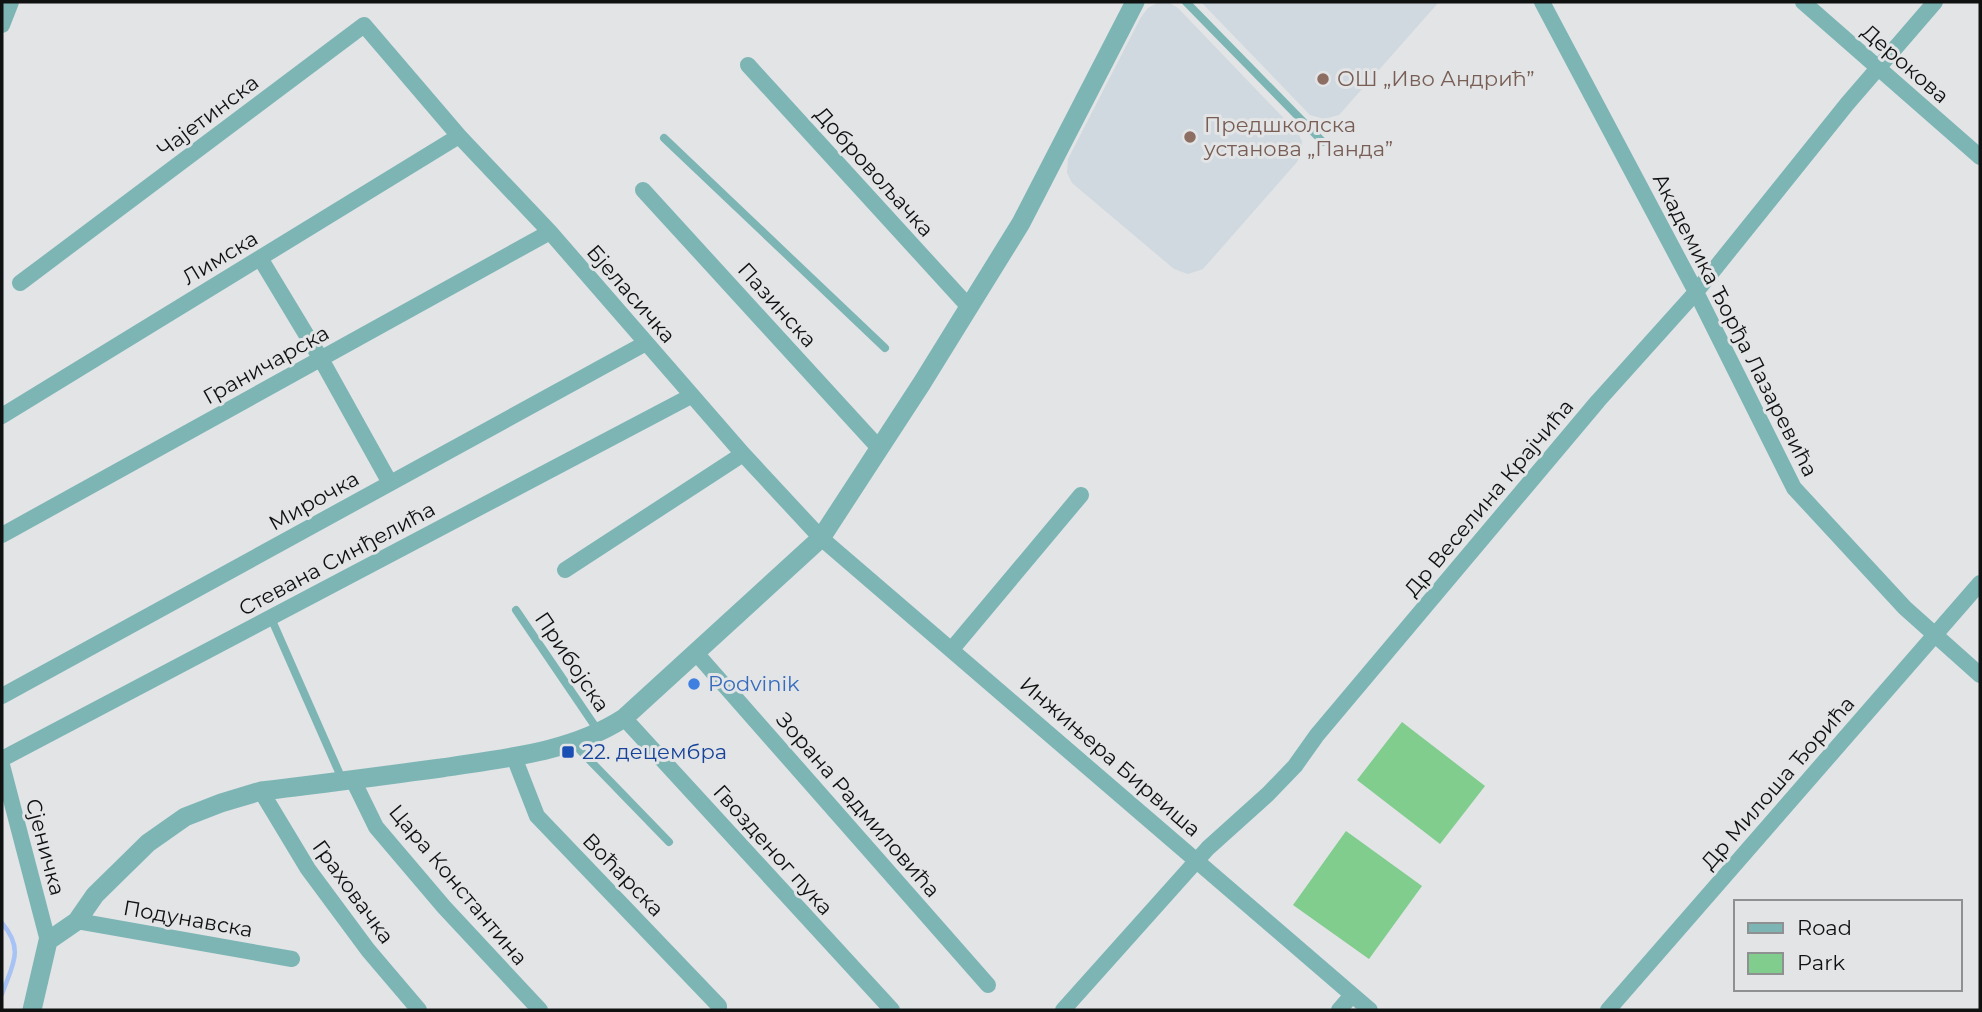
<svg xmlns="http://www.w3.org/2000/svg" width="1982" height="1012" font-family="Montserrat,sans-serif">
<rect width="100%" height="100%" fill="#e2e4e6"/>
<path fill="#d1d9e0" d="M 1159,2 L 1168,2 L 1178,8 L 1298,133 L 1302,141 L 1301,155 L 1297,162 L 1203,269 L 1188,274 L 1174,269 L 1072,183 L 1067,173 L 1068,159 L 1141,17 L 1148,8 Z
M 1201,2 L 1439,2 L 1339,115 L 1324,119 L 1310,115 Z"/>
<path fill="#80cd8e" d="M 1402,722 L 1485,786 L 1440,844 L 1357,780 Z
M 1346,831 L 1422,886 L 1369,959 L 1293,905 Z"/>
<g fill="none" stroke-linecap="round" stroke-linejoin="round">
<path stroke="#a7c2f4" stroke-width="4.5" d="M 2,923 C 25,950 12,965 2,994"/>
<path stroke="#7db5b5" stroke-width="8" d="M 1186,2 L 1323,142
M 664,138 L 885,348
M 516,610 L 599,732
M 271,618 L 342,779
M 573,743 L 669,842"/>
<path stroke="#7db5b5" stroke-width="16" d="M 1542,2 L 1696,292 L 1794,488 L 1905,608 L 1980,675
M 1803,2 L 1980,157
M 2,25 L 11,2
M 748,65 L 969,307
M 643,190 L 879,448
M 260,258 L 321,359 L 390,483
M 20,283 L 364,25 L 459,136 L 550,232 L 743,454 L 821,538 L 1370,1010
M 2,416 L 459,136
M 2,535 L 550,232
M 565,570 L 743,454
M 952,649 L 1081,495
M 696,653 L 988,985
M 2,696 L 646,343
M 624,718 L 892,1010
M 514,757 L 537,816 L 719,1006 L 719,1010
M 2,759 L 691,396
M 2,765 L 48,941
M 353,780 L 376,827 L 444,907 L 540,1010
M 261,791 L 308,869 L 368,950 L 419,1010
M 77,921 L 292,959
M 1063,1010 L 1208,848 L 1268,794 L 1295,766 L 1317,735 L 1598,401 L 1696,292 L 1847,104 L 1935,2
M 1339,1010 L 1352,995
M 1608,1010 L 1980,583"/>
<path stroke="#7db5b5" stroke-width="19" d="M 32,1010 L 48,941 L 77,921 L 95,895 L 148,843 L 185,817 L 221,803 L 261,791 C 321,784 381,776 441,768 C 504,758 570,753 624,718 L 821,538 L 922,383 L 1021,223 L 1135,2"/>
</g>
<g fill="#8d6e63" stroke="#e2e4e6" stroke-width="2.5">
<circle cx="1323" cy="79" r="7"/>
<circle cx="1190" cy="137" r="7"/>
</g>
<circle fill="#3f7fe0" stroke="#e2e4e6" stroke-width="2.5" cx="694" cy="684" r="7"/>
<rect fill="#1a4fb4" stroke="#e2e4e6" stroke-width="2.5" x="561" y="745" width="14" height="14" rx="3.5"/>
<g text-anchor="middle" stroke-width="6" stroke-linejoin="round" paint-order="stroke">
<g font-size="21" fill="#101111" stroke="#e2e4e6">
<text transform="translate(1905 64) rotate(41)" y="7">Дерокова</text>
<text transform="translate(208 116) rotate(-37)" y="7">Чајетинска</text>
<text transform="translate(874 172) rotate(48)" y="7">Добровољачка</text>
<text transform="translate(220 258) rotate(-31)" y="7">Лимска</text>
<text transform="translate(631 294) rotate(49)" y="7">Бјеласичка</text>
<text transform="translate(777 305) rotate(48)" y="7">Пазинска</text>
<text transform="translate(1735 325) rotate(63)" y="7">Академика Ђорђа Лазаревића</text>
<text transform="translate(266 365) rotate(-29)" y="7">Граничарска</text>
<text transform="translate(1489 498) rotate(-50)" y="7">Др Веселина Крајчића</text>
<text transform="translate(314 501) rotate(-29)" y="7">Мирочка</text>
<text transform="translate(337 559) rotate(-28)" y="7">Стевана Синђелића</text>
<text transform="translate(572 662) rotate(56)" y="7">Прибојска</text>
<text transform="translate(1110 757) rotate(41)" y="7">Инжињера Бирвиша</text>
<text transform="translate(1778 783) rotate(-49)" y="7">Др Милоша Ђорића</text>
<text transform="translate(858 805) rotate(49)" y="7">Зорана Радмиловића</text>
<text transform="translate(45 847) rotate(75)" y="7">Сјеничка</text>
<text transform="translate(773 850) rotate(48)" y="7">Гвозденог пука</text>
<text transform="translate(623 875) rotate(46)" y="7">Воћарска</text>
<text transform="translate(458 885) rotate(50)" y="7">Цара Константина</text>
<text transform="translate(353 892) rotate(54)" y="7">Граховачка</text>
<text transform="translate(188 919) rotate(10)" y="7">Подунавска</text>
</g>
<g font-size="21" fill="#785e54" stroke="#e2e4e6" text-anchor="start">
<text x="1337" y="86">ОШ „Иво Андрић”</text>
<text x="1204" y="132">Предшколска<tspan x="1204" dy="24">установа „Панда”</tspan></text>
</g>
<g font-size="21" fill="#366cbe" stroke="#e2e4e6" text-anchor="start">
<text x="708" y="691">Podvinik</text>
</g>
<g font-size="21" fill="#164399" stroke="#e2e4e6" text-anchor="start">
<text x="582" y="759">22. децембра</text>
</g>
</g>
<rect width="1982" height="1012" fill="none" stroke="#101111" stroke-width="7"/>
<rect x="1734" y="900" width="228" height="91" fill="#e2e4e6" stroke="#8e9091" stroke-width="2"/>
<rect x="1748" y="923" width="35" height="10" fill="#7db5b5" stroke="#8e9091" stroke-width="2"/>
<text x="1797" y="935" font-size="21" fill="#101111">Road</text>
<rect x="1748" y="953" width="35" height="21" fill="#80cd8e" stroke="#8e9091" stroke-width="2"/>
<text x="1797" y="970" font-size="21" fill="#101111">Park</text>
</svg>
